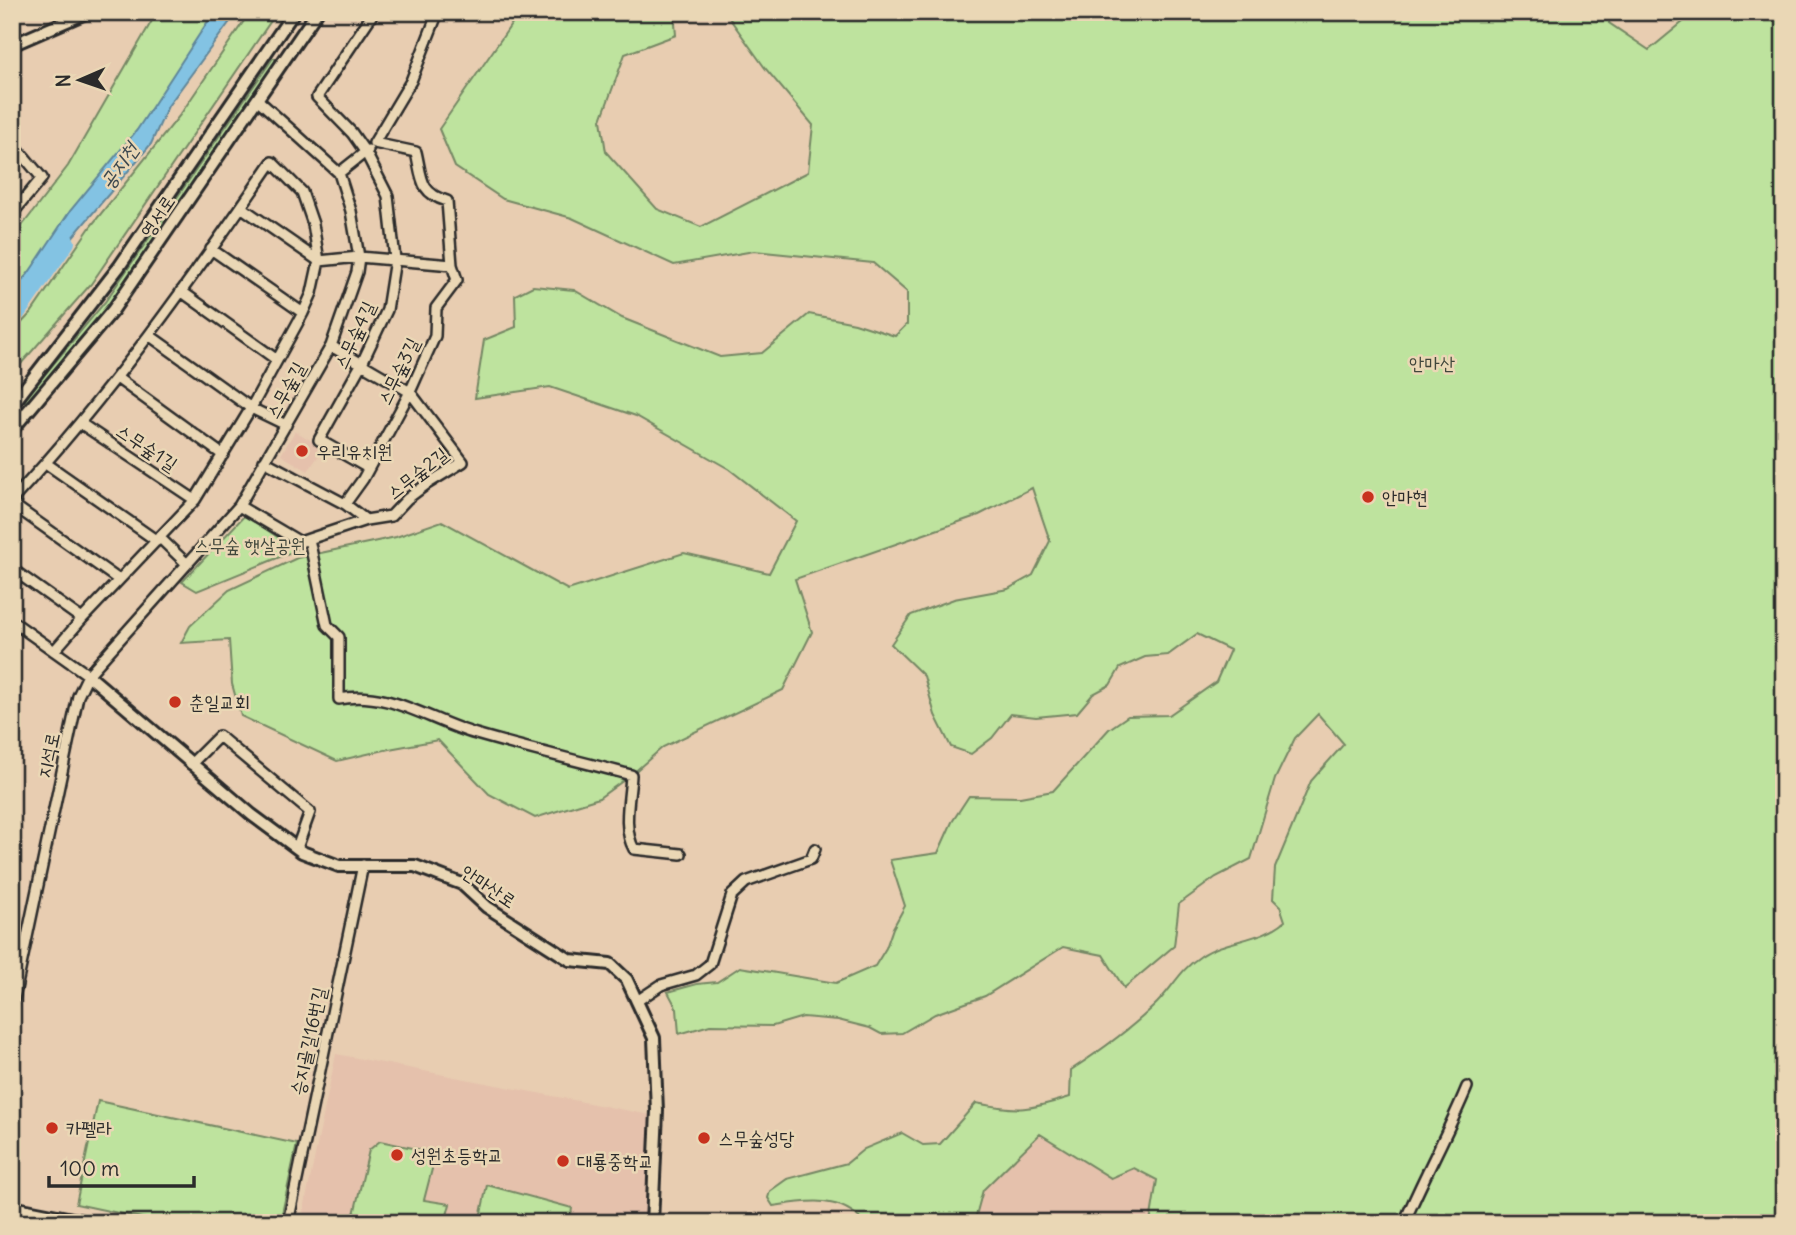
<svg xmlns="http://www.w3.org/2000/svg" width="1796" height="1235" font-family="Delius,'Poor Story',sans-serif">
<rect width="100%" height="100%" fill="#e8cdb1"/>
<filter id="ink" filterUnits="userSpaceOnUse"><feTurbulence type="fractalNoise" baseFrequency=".0143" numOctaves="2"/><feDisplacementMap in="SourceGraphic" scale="14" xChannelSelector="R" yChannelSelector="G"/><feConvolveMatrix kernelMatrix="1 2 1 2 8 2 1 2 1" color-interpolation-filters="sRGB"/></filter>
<g filter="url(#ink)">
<path fill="#e5c1ac" d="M 295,431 L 324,448 L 308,471 L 281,455 Z
M 336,1054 L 650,1115 L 645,1223 L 301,1223 Z
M 1040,1134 L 1110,1178 L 1135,1168 L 1157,1181 L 1150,1223 L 973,1223 L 983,1190 Z"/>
<path fill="#bee39e" stroke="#748764" stroke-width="2" d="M 157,12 L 220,12 L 110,179 L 12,292 L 12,239 L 68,166 Z
M 250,12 L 277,12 L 91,284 L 12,374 L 12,333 L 31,313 L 91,226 L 180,115 Z
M 515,12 L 674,12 L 676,35 L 625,54 L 601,120 L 606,152 L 657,209 L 701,227 L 808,172 L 813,125 L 765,68 L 725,12 L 1613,12 L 1609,23 L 1649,50 L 1695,12 L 1784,12 L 1784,1223 L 1150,1223 L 1157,1180 L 1134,1168 L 1111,1178 L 1040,1134 L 983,1190 L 974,1223 L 864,1223 C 841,1194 805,1201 773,1206 L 768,1198 L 770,1191 L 787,1179 L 847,1163 L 864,1149 L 902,1133 L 923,1145 L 940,1144 L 976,1103 C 1019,1112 1029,1110 1070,1097 L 1071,1070 C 1100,1051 1128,1031 1153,1007 C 1172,990 1178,971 1201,956 C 1226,939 1260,942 1285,921 L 1280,906 L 1273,899 L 1275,868 L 1311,781 L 1344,744 L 1318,714 L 1295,738 L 1275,779 L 1251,859 L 1216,877 L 1179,904 L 1174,946 L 1124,988 L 1103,955 L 1063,947 L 985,996 L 935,1014 L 902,1033 L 881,1034 L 870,1028 L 838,1020 L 803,1017 L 773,1026 L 710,1025 L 679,1034 L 677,1009 L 668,992 L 697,984 L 717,982 L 740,967 L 836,983 L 875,966 L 886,948 L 893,928 L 905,906 L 890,860 L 938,853 L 952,822 L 969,796 L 1020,797 L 1053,791 L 1109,729 L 1128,716 L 1169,715 L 1216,682 L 1230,650 L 1197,634 L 1168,655 L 1145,657 L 1120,668 L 1110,685 L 1093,694 L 1077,713 L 1036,717 L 1011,714 L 992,738 L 971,754 L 951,747 L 935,715 L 924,676 L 891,644 L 911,615 L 954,599 L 1008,589 L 1033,575 L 1050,541 L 1032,488 L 979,515 L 795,579 L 812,632 L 783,690 L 663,747 L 631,775 L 599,798 L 535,818 L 489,794 L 438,740 L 389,749 L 337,761 L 241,716 L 232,684 L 229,640 L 181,643 L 190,626 L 229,590 L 297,558 L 396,537 L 442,521 L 568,590 L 684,553 L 769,573 L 796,521 L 729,469 L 636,416 L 550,387 L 475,398 L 484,340 L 516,327 L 515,295 L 533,286 L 574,290 L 622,318 L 720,357 L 762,353 L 809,314 L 855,323 L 895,336 L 907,324 L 907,292 L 873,263 L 754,251 L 674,265 L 572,218 L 503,199 L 455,167 L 439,129 L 515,19 Z
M 273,58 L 275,58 L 276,64 L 108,306 L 29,402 L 25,402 L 26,397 L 105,302 Z
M 245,515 L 297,550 L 197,591 L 182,582 Z
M 98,1101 L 297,1144 L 280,1223 L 165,1223 L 76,1204 Z
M 380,1141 L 427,1151 L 432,1169 L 424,1200 L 450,1204 L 445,1223 L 352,1223 L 369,1150 Z
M 487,1185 L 572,1208 L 570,1223 L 479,1223 Z"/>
<path fill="#83c3e3" stroke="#608699" stroke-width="2" d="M 214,12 L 237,12 L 168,106 L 151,144 L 12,309 L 12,292 L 28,274 L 70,211 L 137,130 Z"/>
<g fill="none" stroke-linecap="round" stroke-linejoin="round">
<path stroke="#83c3e3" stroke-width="18" d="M 12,319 L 66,242"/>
<defs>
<path id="minor" d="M 12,142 L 42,178 L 12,214
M 339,173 L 368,150
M 241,207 L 319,261 L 359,257 L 452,265
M 211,249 L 303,313
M 181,291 L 277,360
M 149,335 L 251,408 L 286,425
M 117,378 L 223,455
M 80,423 L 195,500
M 264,461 L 345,504 L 363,479 L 410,392 L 435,336 L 436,308 L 457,280 L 452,265 L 447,201 C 419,193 422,177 416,152 L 374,143 L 411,81 L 438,12
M 47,464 L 157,541
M 368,468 L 319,440 L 362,363 L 387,310 L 395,259 L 388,196 L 366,153 L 352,133 L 317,97 L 374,12
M 12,500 C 109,396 192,279 272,162 L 302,192 L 313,224 L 319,261 L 312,293 L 303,313 L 251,408 L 195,500 L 82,619 L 12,569
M 12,504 L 119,580
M 345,504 L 366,520
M 239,506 L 300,542 L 366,520 L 391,516 L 407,499 L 427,484 L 463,462 L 410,392 L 331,346
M 160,538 L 187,564
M 309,539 L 327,625 L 339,637 L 339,699 C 388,689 430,721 476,734 C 527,749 580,761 631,775 C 630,798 622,828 634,849 L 681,854
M 12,621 L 88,675
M 54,651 L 82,619
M 191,764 L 219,736 L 310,812 L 297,848
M 637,1001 L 661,985 L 696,975 L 710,964 L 732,895 L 746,882 L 811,859 L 815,849
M 12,1008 L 78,696 L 88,675 L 239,506 L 331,346 L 357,272 L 359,257 L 351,211 L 339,173 L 258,100
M 288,1223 L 363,865
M 1404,1223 C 1424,1176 1448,1133 1467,1087"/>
<path id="tertiary" d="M 12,45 L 88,12
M 12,405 L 119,267 L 294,12
M 12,430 L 113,310 L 317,12
M 88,675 L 252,815 L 302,852 L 339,866 L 415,866 L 462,884 L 487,907 L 570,960 L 610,964 L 627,980 L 654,1038 L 657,1111 L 652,1223
M 12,1207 L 93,1223"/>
</defs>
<use href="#minor" stroke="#2b2b2b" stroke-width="14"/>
<use href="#tertiary" stroke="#2b2b2b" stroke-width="16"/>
<use href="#minor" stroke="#ead7b5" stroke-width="9"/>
<use href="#tertiary" stroke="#ead7b5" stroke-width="10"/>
</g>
</g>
<g fill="#c8321e" stroke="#ead7b5" stroke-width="2.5">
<circle cx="302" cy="451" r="7"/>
<circle cx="1368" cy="497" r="7"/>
<circle cx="175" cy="702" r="7"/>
<circle cx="52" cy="1128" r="7"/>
<circle cx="704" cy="1138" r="7"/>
<circle cx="397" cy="1155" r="7"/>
<circle cx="563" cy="1161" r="7"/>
</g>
<g text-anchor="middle" stroke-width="5" stroke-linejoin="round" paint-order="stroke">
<g font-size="19" fill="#2b2b2b" stroke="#ead7b5">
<text transform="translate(157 216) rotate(-56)" y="7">영서로</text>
<text transform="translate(354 335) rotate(-65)" y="7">스무숲4길</text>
<text transform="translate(398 371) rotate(-64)" y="7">스무숲3길</text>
<text transform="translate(285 390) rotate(-61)" y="7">스무숲길</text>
<text transform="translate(147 447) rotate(34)" y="7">스무숲1길</text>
<text transform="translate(417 473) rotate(-38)" y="7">스무숲2길</text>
<text transform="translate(48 755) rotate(-78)" y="7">지석로</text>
<text transform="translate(489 886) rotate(34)" y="7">안마산로</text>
<text transform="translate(308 1041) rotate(-78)" y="7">승지골길16번길</text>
</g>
<g font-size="19" fill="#41473c" stroke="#ead7b5">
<text x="1432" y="370">안마산</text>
<text x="250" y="552">스무숲 햇살공원</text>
</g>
<g font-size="19" fill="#2b2b2b" stroke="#ead7b5" text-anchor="start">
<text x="316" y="458">우리유치원</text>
<text x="1382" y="504">안마현</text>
<text x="189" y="709">춘일교회</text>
<text x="66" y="1135">카펠라</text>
<text x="718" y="1145">스무숲성당</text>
<text x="411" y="1162">성원초등학교</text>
<text x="577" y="1168">대룡중학교</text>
</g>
<g font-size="21" font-style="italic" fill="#3d4950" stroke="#ead7b5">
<text transform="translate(119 166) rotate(-55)" y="7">공지천</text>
</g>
</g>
<rect width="1796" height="1235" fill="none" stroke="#ead7b5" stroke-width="42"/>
<rect x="21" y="21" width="1754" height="1193" fill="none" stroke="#2b2b2b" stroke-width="2.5" filter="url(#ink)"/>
<g transform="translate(80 80) rotate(268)" stroke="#ead7b5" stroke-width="5" paint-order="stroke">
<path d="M0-5L12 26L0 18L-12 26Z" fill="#2b2b2b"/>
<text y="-10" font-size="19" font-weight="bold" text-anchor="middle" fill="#2b2b2b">N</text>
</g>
<path d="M49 1176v10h145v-10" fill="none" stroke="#2b2b2b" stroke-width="3.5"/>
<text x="60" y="1176" font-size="21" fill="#2b2b2b" stroke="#ead7b5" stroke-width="5" paint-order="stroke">100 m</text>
</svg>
